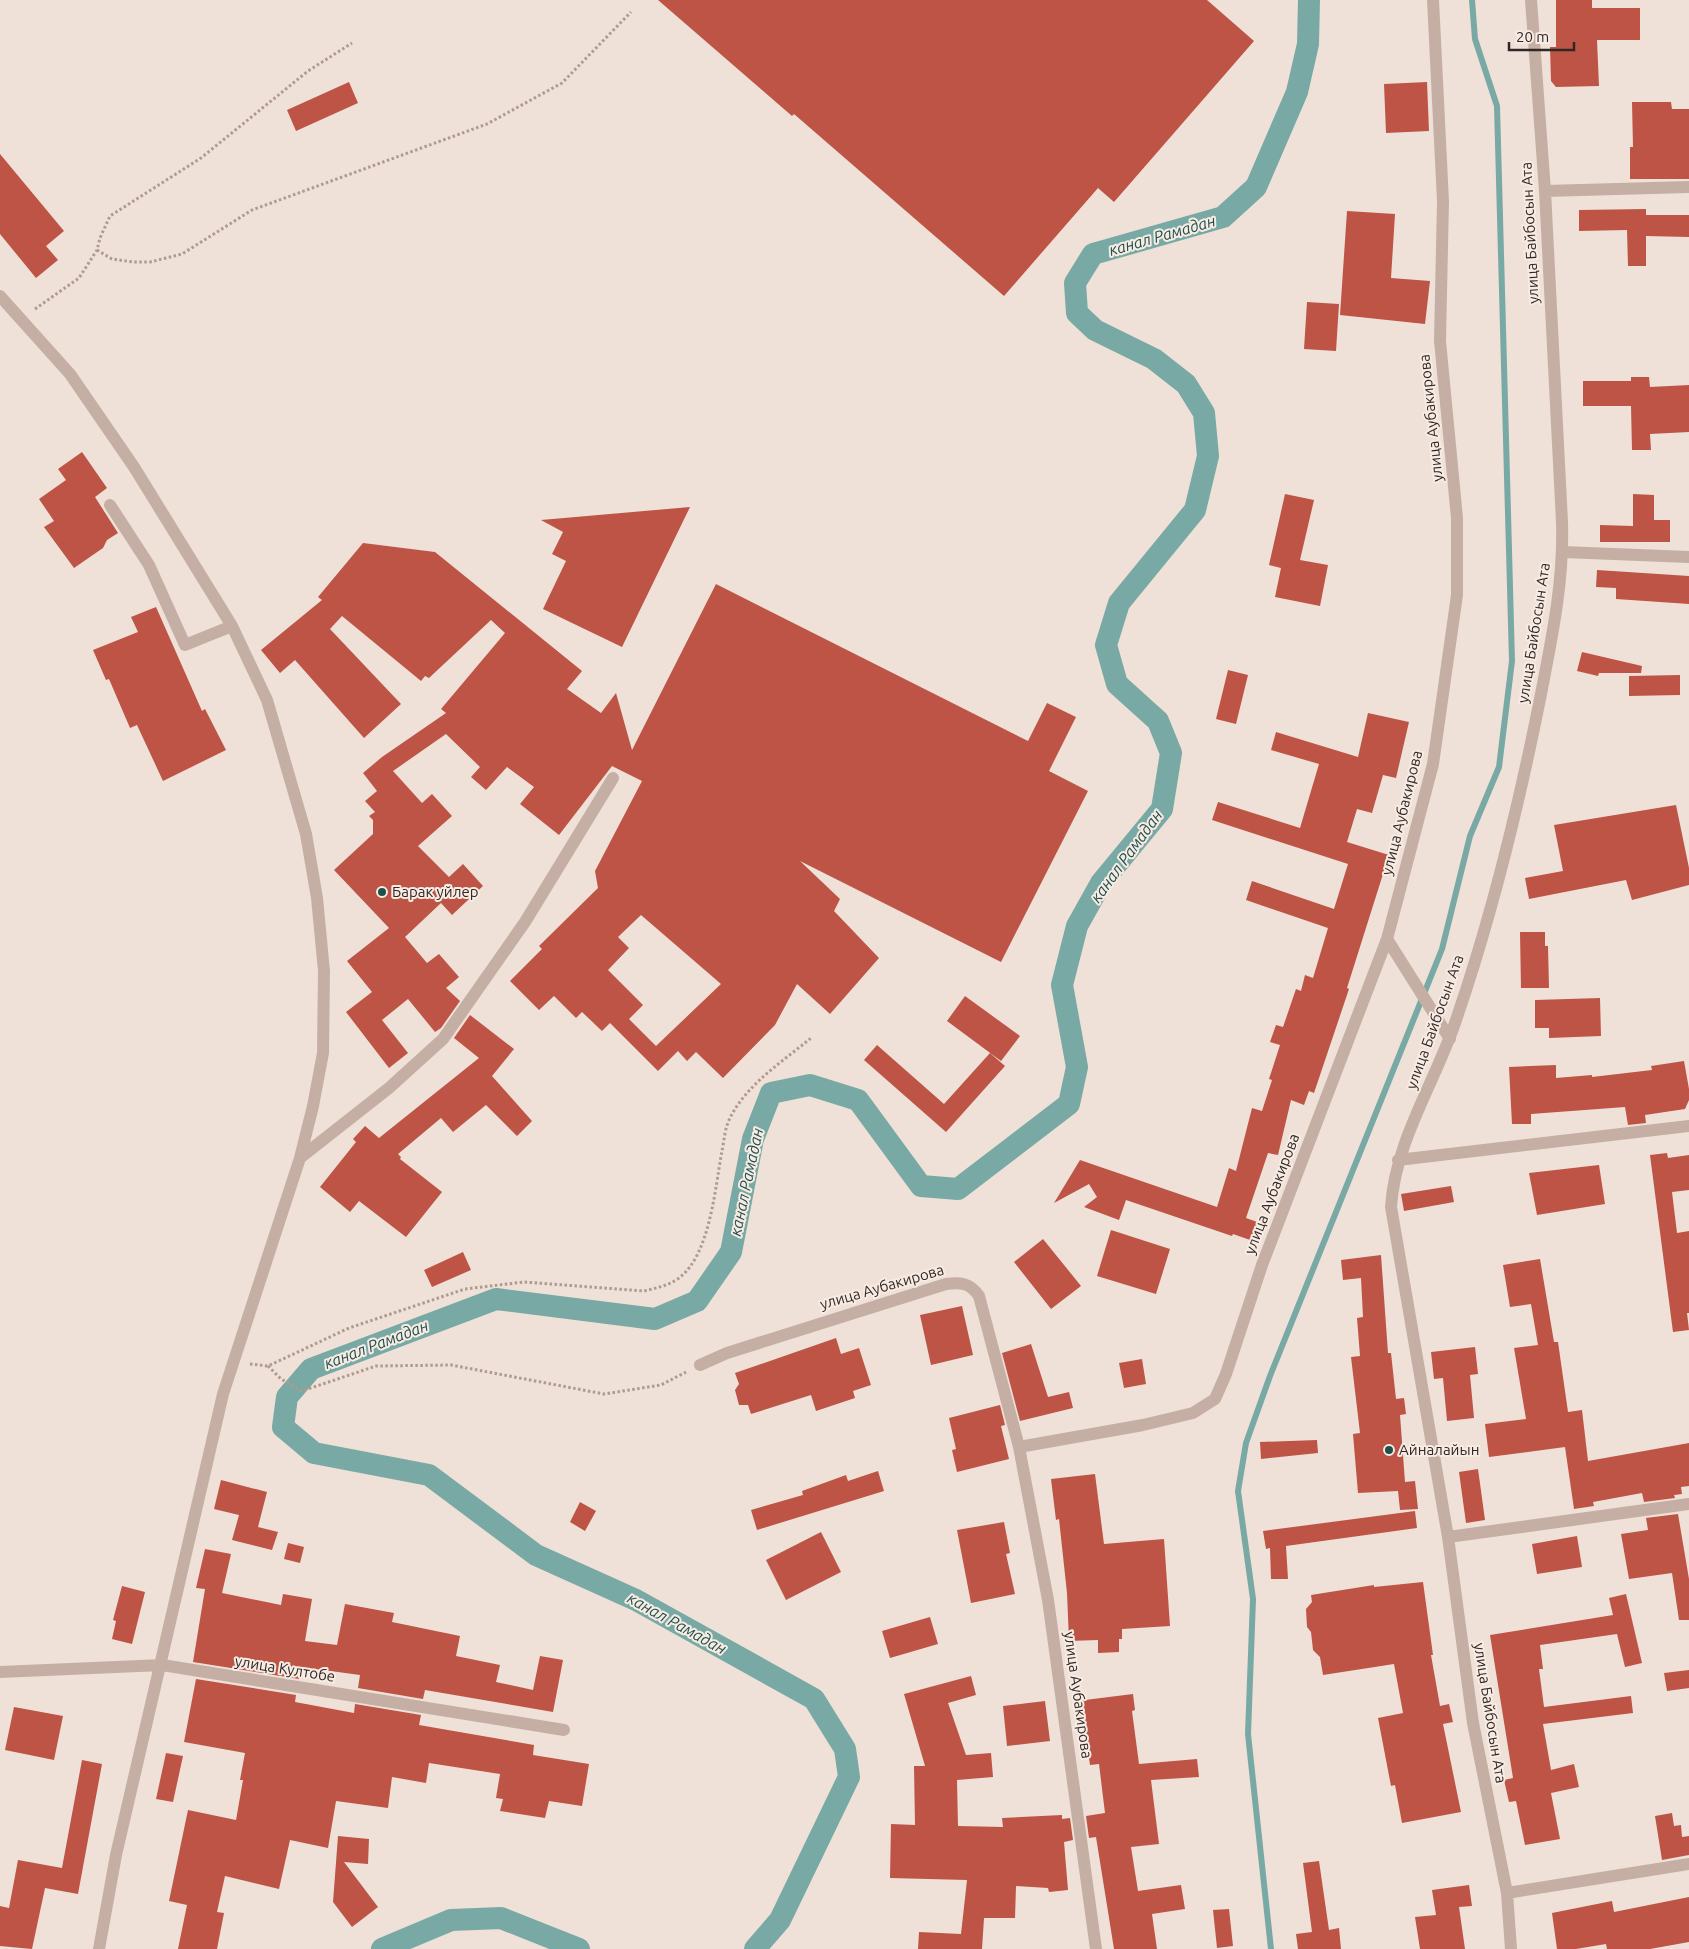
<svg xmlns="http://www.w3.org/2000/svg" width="1689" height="1949" font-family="Ubuntu,sans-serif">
<rect width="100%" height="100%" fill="#efe1d7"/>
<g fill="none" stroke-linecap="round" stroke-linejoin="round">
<path stroke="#78a9a5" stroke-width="6" d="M 1271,1949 L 1248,1734 L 1253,1599 L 1238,1491 L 1246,1443 L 1270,1376 L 1442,949 L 1470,836 L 1499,767 L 1512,661 L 1497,106 L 1475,39 L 1472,0"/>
<path stroke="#78a9a5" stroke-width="22" d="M 382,1949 L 451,1920 L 501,1918 L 579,1949
M 755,1949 L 780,1920 L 849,1777 L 845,1749 L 814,1699 L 636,1600 L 536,1555 L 429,1475 L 314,1453 L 283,1427 L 287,1397 L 311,1369 L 496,1299 L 655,1319 L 697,1301 L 731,1252 L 753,1139 L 771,1093 L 810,1085 L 858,1100 L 921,1186 L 958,1189 L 1069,1104 L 1077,1067 L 1062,985 L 1077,926 L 1101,883 L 1162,809 L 1171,753 L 1158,721 L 1117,684 L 1106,645 L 1119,603 L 1195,510 L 1208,456 L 1204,413 L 1186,384 L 1154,359 L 1095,330 L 1077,313 L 1075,283 L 1093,254 L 1223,217 L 1256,187 L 1297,92 L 1308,44 L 1309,0"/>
</g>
<path fill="#bd5446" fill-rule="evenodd" d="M 658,0 L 1207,0 L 1254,41 L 1114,202 L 1098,188 L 1004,296 L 794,114 L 792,116 Z
M 1556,0 L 1592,0 L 1592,8 L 1640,8 L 1640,40 L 1597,40 L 1599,86 L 1556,87 L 1551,81 L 1550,47 L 1556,47 Z
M 349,82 L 358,103 L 296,131 L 287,110 Z
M 1427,82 L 1429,131 L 1386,133 L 1384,84 Z
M 1632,102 L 1671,102 L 1672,109 L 1689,109 L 1689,179 L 1630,179 L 1630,147 L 1633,147 Z
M 0,154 L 64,231 L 46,246 L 58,260 L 36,278 L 0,234 Z
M 1646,209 L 1646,215 L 1689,215 L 1689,237 L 1646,236 L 1646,266 L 1628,266 L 1627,230 L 1579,231 L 1579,210 Z
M 1347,211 L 1395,214 L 1391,278 L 1430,281 L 1425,324 L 1340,315 Z
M 1307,302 L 1339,304 L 1336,351 L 1304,349 Z
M 1631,377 L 1649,377 L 1650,387 L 1689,385 L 1689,432 L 1650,434 L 1651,450 L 1632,450 L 1631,406 L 1583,406 L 1583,381 L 1631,381 Z
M 82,452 L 107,488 L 95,497 L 118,533 L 107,540 L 103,548 L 74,568 L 44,527 L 54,521 L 39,499 L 66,480 L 58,469 Z
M 1285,494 L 1314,500 L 1300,560 L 1328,565 L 1320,606 L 1275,597 L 1281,568 L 1269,565 Z
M 1633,494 L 1654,495 L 1654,520 L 1670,520 L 1670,542 L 1600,542 L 1600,525 L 1633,526 Z
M 690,507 L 622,647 L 543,609 L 566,561 L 552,554 L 563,532 L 541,520 Z
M 363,543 L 435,552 L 582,671 L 567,689 L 601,713 L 616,693 L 632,750 L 716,584 L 1028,741 L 1047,703 L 1076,717 L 1049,771 L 1088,791 L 1001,962 L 800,861 L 840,899 L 834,911 L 879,958 L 830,1014 L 797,984 L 775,1025 L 723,1078 L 696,1052 L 687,1061 L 678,1051 L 658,1071 L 610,1023 L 602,1031 L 582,1012 L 576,1018 L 554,996 L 539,1010 L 510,981 L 542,949 L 539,946 L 598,888 L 595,871 L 642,781 L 612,766 L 559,835 L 520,804 L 534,787 L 507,767 L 486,790 L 471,777 L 480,767 L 446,734 L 393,771 L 422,803 L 432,794 L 452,816 L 418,846 L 449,877 L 463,864 L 483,886 L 452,915 L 441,903 L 405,937 L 427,963 L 439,954 L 459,977 L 446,988 L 460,1001 L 441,1028 L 435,1032 L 408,999 L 382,1020 L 408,1053 L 389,1068 L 346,1012 L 372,992 L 347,961 L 389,928 L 334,870 L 373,834 L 373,820 L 369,816 L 375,812 L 365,801 L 377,791 L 363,773 L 382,757 L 446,713 L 441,709 L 505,633 L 491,620 L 429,678 L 425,676 L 421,681 L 342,616 L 330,629 L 401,704 L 364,738 L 295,660 L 280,673 L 261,650 L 322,600 L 318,597 ZM 641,915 L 721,984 L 656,1046 L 629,1019 L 643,1005 L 608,970 L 629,948 L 618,937 Z
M 1597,570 L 1689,576 L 1689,604 L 1616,599 L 1616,588 L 1596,587 Z
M 156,607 L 202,711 L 205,709 L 226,750 L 163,781 L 137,725 L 130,728 L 109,679 L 106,680 L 93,650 L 138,632 L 131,617 Z
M 1582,652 L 1642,666 L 1641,673 L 1599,673 L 1598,676 L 1577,671 Z
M 1228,670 L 1248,675 L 1236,724 L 1216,719 Z
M 1680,675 L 1680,695 L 1629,696 L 1629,676 Z
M 1368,713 L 1409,722 L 1396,778 L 1383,775 L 1372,813 L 1357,809 L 1347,842 L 1389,855 L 1347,988 L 1349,989 L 1314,1093 L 1309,1091 L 1304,1105 L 1291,1100 L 1278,1155 L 1268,1153 L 1246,1218 L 1260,1223 L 1253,1241 L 1233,1234 L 1232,1236 L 1126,1200 L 1119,1220 L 1084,1207 L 1097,1197 L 1089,1184 L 1054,1203 L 1080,1160 L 1217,1207 L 1229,1168 L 1236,1171 L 1252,1108 L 1262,1111 L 1272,1080 L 1269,1079 L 1280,1045 L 1270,1042 L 1276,1025 L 1283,1027 L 1296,989 L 1301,991 L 1305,975 L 1313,978 L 1328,928 L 1246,900 L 1252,881 L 1334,909 L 1348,864 L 1212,820 L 1218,802 L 1300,828 L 1319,764 L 1271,750 L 1276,732 L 1358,757 Z
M 1676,805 L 1689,868 L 1689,885 L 1632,900 L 1626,880 L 1529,899 L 1525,878 L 1563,871 L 1554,825 Z
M 1520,932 L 1545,932 L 1545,946 L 1548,946 L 1549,988 L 1521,988 Z
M 965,996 L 1020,1036 L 1001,1061 L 947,1021 Z
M 1600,998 L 1601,1036 L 1549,1038 L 1549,1028 L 1535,1028 L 1535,1000 Z
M 470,1015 L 514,1049 L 492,1076 L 532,1121 L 517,1136 L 486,1105 L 453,1132 L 441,1118 L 398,1154 L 401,1157 L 400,1159 L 442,1192 L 406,1237 L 359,1201 L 350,1212 L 320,1187 L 356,1142 L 353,1139 L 365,1126 L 379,1138 L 479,1058 L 454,1038 Z
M 877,1045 L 944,1104 L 990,1053 L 1005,1066 L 946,1132 L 864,1060 Z
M 1684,1061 L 1689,1089 L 1689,1100 L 1685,1109 L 1645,1115 L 1646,1123 L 1628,1125 L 1625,1107 L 1531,1114 L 1531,1124 L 1512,1124 L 1509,1067 L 1556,1065 L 1556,1078 L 1592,1075 L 1592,1077 L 1652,1070 L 1651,1066 Z
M 1667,1153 L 1668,1158 L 1689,1155 L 1689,1190 L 1672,1192 L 1677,1233 L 1689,1231 L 1689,1313 L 1687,1313 L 1689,1330 L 1673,1332 L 1650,1155 Z
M 1599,1165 L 1605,1204 L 1537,1215 L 1529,1173 Z
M 1451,1186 L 1454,1202 L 1404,1211 L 1401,1194 Z
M 1111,1230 L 1170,1249 L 1156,1294 L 1097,1276 Z
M 1043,1239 L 1081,1286 L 1051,1309 L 1014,1262 Z
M 463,1252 L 471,1270 L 432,1287 L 424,1270 Z
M 1381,1255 L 1388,1353 L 1391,1353 L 1396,1399 L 1404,1398 L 1406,1414 L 1400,1415 L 1405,1482 L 1415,1481 L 1418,1509 L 1400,1510 L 1398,1491 L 1358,1493 L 1353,1434 L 1360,1433 L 1351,1357 L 1360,1356 L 1357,1318 L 1363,1317 L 1361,1278 L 1343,1280 L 1341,1260 Z
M 1540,1259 L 1554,1342 L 1558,1342 L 1568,1412 L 1582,1410 L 1588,1461 L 1689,1443 L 1689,1486 L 1681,1487 L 1682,1494 L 1674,1495 L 1675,1498 L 1644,1502 L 1642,1493 L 1593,1502 L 1594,1506 L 1574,1509 L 1565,1447 L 1489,1457 L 1485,1424 L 1526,1419 L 1514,1348 L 1538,1345 L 1531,1304 L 1510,1307 L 1503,1265 Z
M 962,1306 L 973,1355 L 931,1365 L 920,1315 Z
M 836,1338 L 841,1354 L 859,1348 L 871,1385 L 853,1391 L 855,1398 L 816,1411 L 811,1395 L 751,1414 L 748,1405 L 739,1405 L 735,1390 L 739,1384 L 735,1373 Z
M 1031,1344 L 1048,1397 L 1069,1392 L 1073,1408 L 1020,1421 L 1002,1353 Z
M 1475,1347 L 1478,1374 L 1470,1375 L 1474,1418 L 1447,1421 L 1443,1378 L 1434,1379 L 1431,1352 Z
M 1142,1359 L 1146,1384 L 1124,1388 L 1119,1363 Z
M 1000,1405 L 1005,1425 L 1001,1426 L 1009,1459 L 957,1472 L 952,1450 L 956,1449 L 949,1418 Z
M 1317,1440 L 1318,1453 L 1261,1459 L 1260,1442 Z
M 1478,1469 L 1485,1520 L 1466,1523 L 1459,1472 Z
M 878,1471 L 884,1491 L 757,1530 L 751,1510 L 803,1495 L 802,1491 L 846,1475 L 848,1481 Z
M 1095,1474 L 1104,1544 L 1164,1539 L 1170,1626 L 1122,1629 L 1122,1639 L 1119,1639 L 1119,1652 L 1098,1653 L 1098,1640 L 1069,1641 L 1067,1593 L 1059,1519 L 1056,1520 L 1051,1479 Z
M 221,1480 L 267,1492 L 258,1527 L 278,1532 L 272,1550 L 232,1540 L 239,1515 L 214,1509 Z
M 580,1502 L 596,1511 L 585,1531 L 570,1522 Z
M 1415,1511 L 1417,1528 L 1286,1546 L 1288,1579 L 1271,1579 L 1270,1548 L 1266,1549 L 1263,1531 Z
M 1678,1514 L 1689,1579 L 1689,1620 L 1679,1620 L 1672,1573 L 1629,1579 L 1621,1534 L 1648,1530 L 1646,1518 Z
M 1004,1522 L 1010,1553 L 1006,1554 L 1015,1594 L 971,1603 L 957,1530 Z
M 821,1532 L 841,1572 L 786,1600 L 766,1560 Z
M 1577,1536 L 1582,1567 L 1537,1574 L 1532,1544 Z
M 288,1543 L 304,1547 L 300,1563 L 284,1559 Z
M 205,1549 L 231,1554 L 222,1593 L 281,1605 L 283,1594 L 312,1599 L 305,1641 L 337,1645 L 345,1604 L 394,1613 L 392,1622 L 460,1636 L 456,1656 L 500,1665 L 496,1682 L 533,1690 L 540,1656 L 563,1660 L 553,1712 L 425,1690 L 423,1699 L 358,1688 L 360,1675 L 301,1667 L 299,1679 L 193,1662 L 205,1589 L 196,1588 Z
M 1423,1582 L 1433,1655 L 1431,1655 L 1440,1706 L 1449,1704 L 1453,1722 L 1443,1724 L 1461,1812 L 1402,1823 L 1395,1785 L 1391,1786 L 1378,1718 L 1403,1713 L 1394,1664 L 1323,1675 L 1320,1657 L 1313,1650 L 1311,1632 L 1307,1627 L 1306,1609 L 1312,1602 L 1311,1595 L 1374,1585 L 1374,1587 Z
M 122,1586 L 145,1592 L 132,1644 L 112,1639 L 116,1621 L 113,1620 Z
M 1626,1594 L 1642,1663 L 1625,1667 L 1617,1634 L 1540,1645 L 1543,1669 L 1539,1669 L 1544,1707 L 1631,1696 L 1633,1713 L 1543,1724 L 1551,1770 L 1574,1764 L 1579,1787 L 1551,1793 L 1560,1839 L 1525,1845 L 1516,1801 L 1509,1802 L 1504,1780 L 1513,1778 L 1490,1635 L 1613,1615 L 1609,1598 Z
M 930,1617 L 938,1644 L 890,1658 L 882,1631 Z
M 1689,1670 L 1689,1688 L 1667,1691 L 1664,1673 Z
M 971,1676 L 976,1695 L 948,1703 L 966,1755 L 991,1753 L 993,1777 L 957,1780 L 958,1826 L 1003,1827 L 1002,1818 L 1062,1815 L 1062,1819 L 1070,1818 L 1073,1840 L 1064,1842 L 1068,1890 L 1049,1892 L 1048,1888 L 1016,1886 L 1015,1918 L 984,1918 L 982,1949 L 918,1949 L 919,1932 L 961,1934 L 967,1880 L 890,1878 L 891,1824 L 915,1825 L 914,1766 L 925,1766 L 904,1694 Z
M 196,1679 L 296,1695 L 295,1702 L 354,1713 L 355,1704 L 421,1715 L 419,1725 L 534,1745 L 533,1755 L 589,1764 L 582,1806 L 549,1801 L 545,1818 L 500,1811 L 503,1799 L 496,1798 L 500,1774 L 429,1763 L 426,1783 L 392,1777 L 388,1808 L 336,1801 L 328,1848 L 290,1840 L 279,1889 L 225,1876 L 217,1912 L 224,1913 L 217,1949 L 178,1949 L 187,1905 L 169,1901 L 188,1810 L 236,1820 L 243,1780 L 240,1780 L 245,1753 L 184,1742 Z
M 1133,1694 L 1135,1710 L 1132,1711 L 1139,1764 L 1197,1759 L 1199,1777 L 1151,1780 L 1159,1844 L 1131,1847 L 1138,1891 L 1181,1885 L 1185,1909 L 1152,1914 L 1157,1949 L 1114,1949 L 1096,1837 L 1089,1838 L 1086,1816 L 1105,1813 L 1099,1764 L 1090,1765 L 1083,1716 L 1079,1717 L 1077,1701 Z
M 1045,1701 L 1050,1741 L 1007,1746 L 1003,1706 Z
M 14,1707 L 63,1716 L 54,1760 L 5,1750 Z
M 166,1753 L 183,1756 L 173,1802 L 156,1799 Z
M 82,1760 L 102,1764 L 78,1894 L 45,1888 L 32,1949 L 0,1946 L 0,1906 L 9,1908 L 18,1860 L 62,1868 Z
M 1672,1813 L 1674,1826 L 1681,1825 L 1682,1837 L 1689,1836 L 1689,1855 L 1662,1860 L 1655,1816 Z
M 338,1836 L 369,1839 L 368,1864 L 344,1862 L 378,1907 L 352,1927 L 333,1902 Z
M 1319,1861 L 1329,1930 L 1339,1928 L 1341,1949 L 1298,1949 L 1296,1934 L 1312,1932 L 1303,1863 Z
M 1469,1885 L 1472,1906 L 1459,1907 L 1465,1949 L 1420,1949 L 1415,1917 L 1436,1915 L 1432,1890 Z
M 1689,1897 L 1689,1942 L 1650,1949 L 1607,1949 L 1606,1944 L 1576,1949 L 1557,1949 L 1552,1913 L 1612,1901 L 1614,1912 Z
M 1229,1909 L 1233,1946 L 1217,1948 L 1213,1910 Z"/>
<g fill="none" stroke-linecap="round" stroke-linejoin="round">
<path stroke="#b1998f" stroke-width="3" stroke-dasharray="2.5 2.5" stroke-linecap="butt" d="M 97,250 L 112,259 L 133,262 L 150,262 L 182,254 L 252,210 L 487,124 L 562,83 L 631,12
M 35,309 L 79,278 L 97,250 L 100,238 L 110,216 L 201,158 L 308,71 L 352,43
M 250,1364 L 268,1366 L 349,1328 L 465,1289 L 524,1282 L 644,1291 C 656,1288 668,1286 679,1278 C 710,1255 715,1188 722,1151 C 724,1141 725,1127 730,1118 C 747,1084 782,1062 811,1038
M 268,1366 L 281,1379 L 302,1391 L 376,1366 L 451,1365 L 604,1394 L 661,1385 L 686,1372"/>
<path stroke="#c5afa4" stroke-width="12" d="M 1545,191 L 1689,187
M 0,296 L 70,374 L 134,467 L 232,626 L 267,700 L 306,834 L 317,898 L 324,971 L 323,1053 L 313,1106 L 300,1158 L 223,1394 L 116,1855 L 99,1949
M 110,505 L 149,565 L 185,645 L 232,626
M 1563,552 L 1689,557
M 1387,939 L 1450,1039
M 300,1158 L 389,1088 L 443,1039 L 525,922 L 613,778
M 1398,1160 L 1689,1126
M 700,1365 L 727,1353 L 946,1284 C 961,1282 970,1283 979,1296 L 1019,1447 L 1048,1600 L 1096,1949
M 1019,1447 L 1143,1425 L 1193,1413 L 1215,1399 L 1226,1374 L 1262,1265 L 1387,939 L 1433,764 L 1457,595 L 1457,518 L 1440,341 L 1443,201 L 1433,0
M 1448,1537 L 1689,1504
M 0,1672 L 162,1665 L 564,1730
M 1507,1893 L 1689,1864
M 1511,1949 L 1507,1893 L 1473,1723 L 1448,1537 L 1391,1207 C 1395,1142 1434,1084 1455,1023 C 1492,916 1519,805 1541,694 C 1552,637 1564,581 1562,522 L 1545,191 L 1531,0"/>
</g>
<g fill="#1e504c" stroke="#f7ebe3" stroke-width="2">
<circle cx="382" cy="892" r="5"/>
<circle cx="1389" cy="1450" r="5"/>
</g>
<g text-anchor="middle" stroke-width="4" stroke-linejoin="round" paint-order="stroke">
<g font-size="15" fill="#312825" stroke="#f7ebe3">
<text transform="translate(1530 233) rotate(-93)" y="5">улица Байбосын Ата</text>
<text transform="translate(1431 418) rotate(-96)" y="5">улица Аубакирова</text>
<text transform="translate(1534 633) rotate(-81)" y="5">улица Байбосын Ата</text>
<text transform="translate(1402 813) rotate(-76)" y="5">улица Аубакирова</text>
<text transform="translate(1435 1022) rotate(-70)" y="5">улица Байбосын Ата</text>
<text transform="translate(1272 1194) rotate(-69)" y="5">улица Аубакирова</text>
<text transform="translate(882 1287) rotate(-16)" y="5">улица Аубакирова</text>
<text transform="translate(285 1669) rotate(9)" y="5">улица Култобе</text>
<text transform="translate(1078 1695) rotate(82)" y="5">улица Аубакирова</text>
<text transform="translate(1490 1713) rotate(81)" y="5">улица Байбосын Ата</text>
</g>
<g font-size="15" fill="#312825" stroke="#f7ebe3" text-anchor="start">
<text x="392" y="897">Барак уйлер</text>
<text x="1399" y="1455">Айналайын</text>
</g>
<g font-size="16" font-style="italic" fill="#1e504c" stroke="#f7ebe3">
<text transform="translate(1162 235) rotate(-16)" y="6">канал Рамадан</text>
<text transform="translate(1126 856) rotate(-54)" y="6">канал Рамадан</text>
<text transform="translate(746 1182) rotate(-78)" y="6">канал Рамадан</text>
<text transform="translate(376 1344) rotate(-21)" y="6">канал Рамадан</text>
<text transform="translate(677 1623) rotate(29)" y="6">канал Рамадан</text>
</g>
</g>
<path d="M1509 42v8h65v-8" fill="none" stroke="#312825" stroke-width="2.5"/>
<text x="1516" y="42" font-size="15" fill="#312825" stroke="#f7ebe3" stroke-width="4" paint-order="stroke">20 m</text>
</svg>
